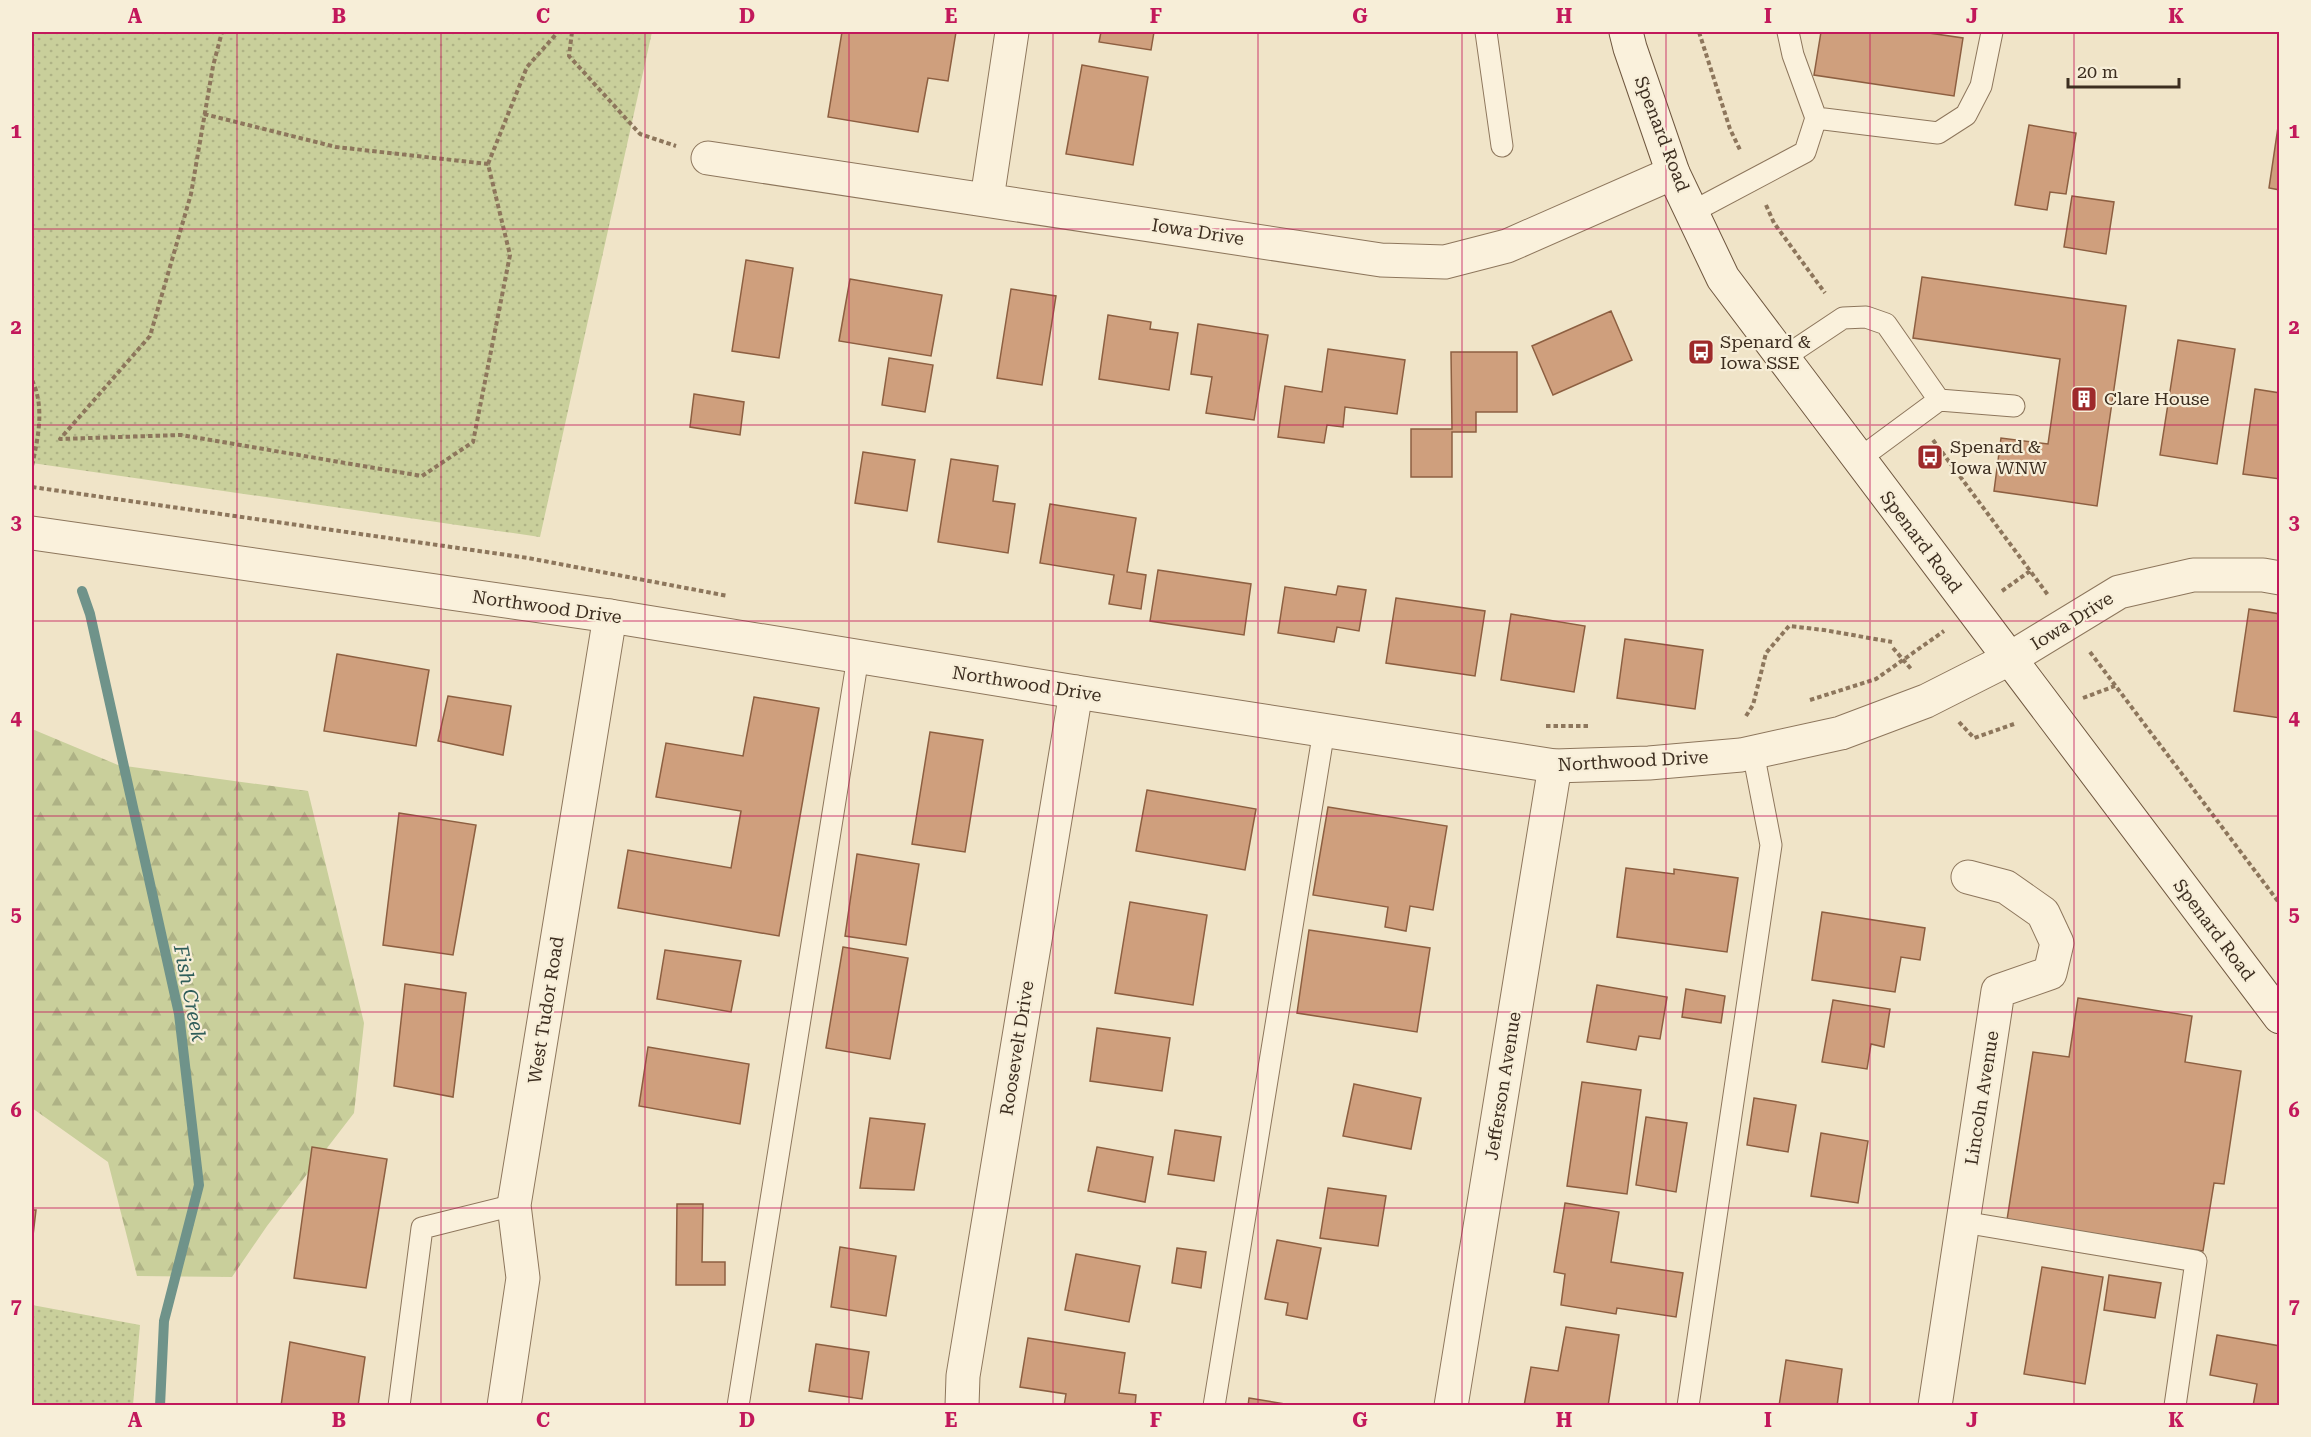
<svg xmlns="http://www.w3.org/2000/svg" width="2311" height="1437" font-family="'Roboto Serif',serif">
<defs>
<pattern id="green-dots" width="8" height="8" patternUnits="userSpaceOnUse" patternTransform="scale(1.5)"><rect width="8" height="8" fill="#c9cf9b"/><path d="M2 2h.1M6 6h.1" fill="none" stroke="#aeb285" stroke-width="1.8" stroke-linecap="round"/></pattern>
<pattern id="forest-firs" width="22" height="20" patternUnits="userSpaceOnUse" patternTransform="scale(1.5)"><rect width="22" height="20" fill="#c9cf9b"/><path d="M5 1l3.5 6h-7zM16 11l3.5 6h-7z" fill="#aeb285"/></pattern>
</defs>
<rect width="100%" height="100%" fill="#f0e4c8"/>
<path fill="url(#green-dots)" d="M 32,32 L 652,32 L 540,537 L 32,463 Z
M 32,1305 L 140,1325 L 133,1405 L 32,1405 Z"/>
<path fill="url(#forest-firs)" d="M 32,729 L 118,765 L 308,791 L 364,1023 L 354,1113 L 267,1226 L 232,1277 L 137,1276 L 108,1162 L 32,1108 Z"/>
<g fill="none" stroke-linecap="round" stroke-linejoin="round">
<path stroke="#6f938a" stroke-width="10" d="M 82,591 L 90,614 L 179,1014 L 199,1185 L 164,1321 L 160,1406"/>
</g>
<path fill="#cf9f7d" stroke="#8d5f41" stroke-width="1.5" d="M 842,32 L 956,32 L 948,81 L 928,78 L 918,132 L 828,117 Z
M 1101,32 L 1154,32 L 1151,50 L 1099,42 Z
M 1821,32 L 1922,32 L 1963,38 L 1954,96 L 1814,75 Z
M 1082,65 L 1148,77 L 1133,165 L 1066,154 Z
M 2029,125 L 2076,133 L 2066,194 L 2050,192 L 2047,210 L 2015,205 Z
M 2278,127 L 2280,127 L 2280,190 L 2269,188 Z
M 2072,196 L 2114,202 L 2106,254 L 2064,247 Z
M 746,260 L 793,268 L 779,358 L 732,351 Z
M 1922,277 L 2126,306 L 2097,506 L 1994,491 L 2001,438 L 2048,444 L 2060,359 L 1913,338 Z
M 850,279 L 942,295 L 931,356 L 839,341 Z
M 1011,289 L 1056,296 L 1042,385 L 997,378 Z
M 1611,311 L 1632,360 L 1553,395 L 1532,346 Z
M 1108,315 L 1151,322 L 1150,329 L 1178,333 L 1169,390 L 1099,379 Z
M 1198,324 L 1268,335 L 1254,420 L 1206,413 L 1212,377 L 1191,374 Z
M 2178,340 L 2235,349 L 2217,464 L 2160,455 Z
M 1328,349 L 1405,360 L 1397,414 L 1345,407 L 1343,427 L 1327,425 L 1324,443 L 1278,437 L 1285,386 L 1322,392 Z
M 1451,352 L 1517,352 L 1517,412 L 1476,412 L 1476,432 L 1452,432 L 1452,477 L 1411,477 L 1411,429 L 1452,429 Z
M 889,358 L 933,365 L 925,412 L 882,405 Z
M 2255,389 L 2280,393 L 2280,479 L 2243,474 Z
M 694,394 L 744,402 L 740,435 L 690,427 Z
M 863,452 L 915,460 L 907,511 L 855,503 Z
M 951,459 L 998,466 L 993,501 L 1015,504 L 1008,553 L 938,542 Z
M 1050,504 L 1136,518 L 1127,572 L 1146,575 L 1141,609 L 1109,604 L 1114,575 L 1040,563 Z
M 1158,570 L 1251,584 L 1244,635 L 1150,621 Z
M 1338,586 L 1366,590 L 1359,631 L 1337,627 L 1334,642 L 1278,633 L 1285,587 L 1336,595 Z
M 1396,598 L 1485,611 L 1475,676 L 1386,663 Z
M 2249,609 L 2280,614 L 2280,718 L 2234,711 Z
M 1511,614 L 1585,626 L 1574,692 L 1501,680 Z
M 1625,639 L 1703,650 L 1695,709 L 1617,698 Z
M 337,654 L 429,670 L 416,746 L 324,731 Z
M 448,696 L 511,706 L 503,755 L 438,741 Z
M 754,697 L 819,708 L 779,936 L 618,908 L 628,850 L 731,868 L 741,811 L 656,797 L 666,743 L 743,756 Z
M 930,732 L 983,740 L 965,852 L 912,844 Z
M 1147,790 L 1256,809 L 1245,870 L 1136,851 Z
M 1328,807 L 1447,826 L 1433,910 L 1410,906 L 1406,931 L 1385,927 L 1388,907 L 1313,895 Z
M 399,813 L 476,825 L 453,955 L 383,945 Z
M 857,854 L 919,864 L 906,945 L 845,936 Z
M 1626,868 L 1674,874 L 1674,869 L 1738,878 L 1727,952 L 1617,937 Z
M 1130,902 L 1207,915 L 1193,1005 L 1115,993 Z
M 1822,912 L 1925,928 L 1920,960 L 1901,957 L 1895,992 L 1812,980 Z
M 1309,930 L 1430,948 L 1417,1032 L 1297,1013 Z
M 843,947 L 908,958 L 890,1059 L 826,1048 Z
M 665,950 L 741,961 L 731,1012 L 657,999 Z
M 405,984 L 466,993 L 453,1097 L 394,1086 Z
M 1597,985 L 1667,997 L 1660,1039 L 1639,1036 L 1636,1050 L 1587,1042 Z
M 1686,989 L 1725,996 L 1721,1023 L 1682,1017 Z
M 2078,998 L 2192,1016 L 2185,1062 L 2241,1071 L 2224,1184 L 2214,1183 L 2203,1251 L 2007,1220 L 2033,1052 L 2069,1057 Z
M 1833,1000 L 1890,1009 L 1884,1047 L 1871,1044 L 1867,1069 L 1822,1062 Z
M 1097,1028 L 1170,1038 L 1162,1091 L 1090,1081 Z
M 648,1047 L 749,1064 L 740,1124 L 639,1106 Z
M 1582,1082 L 1641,1090 L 1627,1194 L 1567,1186 Z
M 1354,1084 L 1421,1098 L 1411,1149 L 1343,1136 Z
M 1754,1098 L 1796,1105 L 1788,1152 L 1747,1145 Z
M 1646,1117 L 1687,1123 L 1676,1192 L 1636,1185 Z
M 870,1118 L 925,1124 L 914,1190 L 860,1188 Z
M 1175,1130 L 1221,1137 L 1214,1181 L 1168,1174 Z
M 1821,1133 L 1868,1141 L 1858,1203 L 1811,1196 Z
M 312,1147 L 387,1159 L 366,1288 L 294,1278 Z
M 1097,1147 L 1153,1157 L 1145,1202 L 1088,1191 Z
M 1328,1188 L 1386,1196 L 1378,1246 L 1320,1238 Z
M 1565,1203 L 1619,1212 L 1611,1262 L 1683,1273 L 1676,1317 L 1617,1308 L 1616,1314 L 1561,1305 L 1565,1274 L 1554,1272 Z
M 677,1204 L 703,1204 L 702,1262 L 725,1262 L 725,1285 L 676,1285 Z
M 32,1210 L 36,1210 L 32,1244 Z
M 1277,1240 L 1321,1248 L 1307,1319 L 1286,1315 L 1288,1303 L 1265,1299 Z
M 840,1247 L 896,1256 L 886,1316 L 831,1307 Z
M 1177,1248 L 1206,1252 L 1201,1288 L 1172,1283 Z
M 1076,1254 L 1140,1266 L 1129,1322 L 1065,1310 Z
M 2042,1267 L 2103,1277 L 2085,1384 L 2024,1374 Z
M 2109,1275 L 2161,1283 L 2155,1318 L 2104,1310 Z
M 1566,1327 L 1619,1335 L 1608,1406 L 1524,1406 L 1531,1367 L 1558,1371 Z
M 2217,1335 L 2280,1346 L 2280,1406 L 2253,1406 L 2257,1384 L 2210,1375 Z
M 1028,1338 L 1125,1353 L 1119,1393 L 1136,1395 L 1135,1406 L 1064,1406 L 1066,1394 L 1020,1387 Z
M 290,1342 L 365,1357 L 358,1406 L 281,1406 Z
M 816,1344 L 869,1352 L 862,1399 L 809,1391 Z
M 1786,1360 L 1842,1369 L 1837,1406 L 1779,1406 Z
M 1249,1398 L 1297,1406 L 1248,1406 Z"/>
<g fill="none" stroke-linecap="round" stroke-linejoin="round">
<defs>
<path id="service" d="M 1486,32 L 1502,146
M 1816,118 L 1938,133 L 1966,115 L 1981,86 L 1992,32
M 1692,212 L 1805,152 L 1816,118 L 1793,55 L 1788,32
M 1783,358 L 1843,318 L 1866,317 L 1886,324 L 1939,400
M 1859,459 L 1939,400 L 2014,406
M 1963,1222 L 2196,1261 L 2175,1406
M 399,1406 L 422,1228 L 514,1205
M 738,1406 L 858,657
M 1214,1406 L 1324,730
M 1688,1406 L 1771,845 L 1753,752"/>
<path id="minor" d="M 708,158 L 1381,260 L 1445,262 L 1507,246 L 1673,173
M 987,199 L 1012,32
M 2009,659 L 2119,592 L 2193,575 L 2263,575 L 2280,578
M 504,1406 L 523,1278 L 514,1205 L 610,616
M 962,1406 L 963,1376 L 1076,692
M 1451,1406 L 1555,766
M 1935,1406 L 1998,991 L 2050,973 L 2057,943 L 2043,913 L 2006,887 L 1968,877"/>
<path id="tertiary" d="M 32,533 L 610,616 L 1076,692 L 1555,766 L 1649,763 L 1741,755 L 1841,733 L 1926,701 L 2009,659"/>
<path id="secondary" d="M 1626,32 L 1630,48 L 1673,173 L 1723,278 L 2280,1017"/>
</defs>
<use href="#service" stroke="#8d765c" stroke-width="23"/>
<use href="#minor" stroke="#8d765c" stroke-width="35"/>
<use href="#tertiary" stroke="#8d765c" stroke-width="35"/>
<use href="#secondary" stroke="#6f573f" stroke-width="35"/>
<path stroke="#8d765c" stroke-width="4" stroke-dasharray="4.5 3" stroke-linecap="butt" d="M 572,32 L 569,56 L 640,134 L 676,146
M 1699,32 L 1730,129 L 1741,152
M 204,114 L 336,147 L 488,164 L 510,255 L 473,442 L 422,476 L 181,435 L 60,439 L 150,336 L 191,194 L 213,66 L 222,32
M 488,164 L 527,67 L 558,32
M 1766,205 L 1774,223 L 1825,293
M 32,380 C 45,407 38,438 32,466
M 1933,440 L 2048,595
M 32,487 L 528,558 L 728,596
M 2002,591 L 2030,571
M 1893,648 L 1912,670
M 2090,652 L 2280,904
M 2083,698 L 2115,686
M 1810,700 L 1876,679 L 1944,631
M 1746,716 L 1753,705 L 1766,653 L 1789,626 L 1824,630 L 1892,642
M 1959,722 L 1974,738 L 2014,724
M 1546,726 L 1590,726"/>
<use href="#service" stroke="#faf1dc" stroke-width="21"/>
<use href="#minor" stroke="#faf1dc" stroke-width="33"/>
<use href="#tertiary" stroke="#faf1dc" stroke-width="33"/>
<use href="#secondary" stroke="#faf1dc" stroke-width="33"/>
</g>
<path fill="none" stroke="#c2185b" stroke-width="1.5" stroke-opacity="0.55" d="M 237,32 L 237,1406M 441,32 L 441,1406M 645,32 L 645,1406M 849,32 L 849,1406M 1053,32 L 1053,1406M 1258,32 L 1258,1406M 1462,32 L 1462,1406M 1666,32 L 1666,1406M 1870,32 L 1870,1406M 2074,32 L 2074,1406M 32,229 L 2280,229M 32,425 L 2280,425M 32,621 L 2280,621M 32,816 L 2280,816M 32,1012 L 2280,1012M 32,1208 L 2280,1208"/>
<defs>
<symbol id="bus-square" viewBox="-11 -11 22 22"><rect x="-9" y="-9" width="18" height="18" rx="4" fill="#9e2a2b" stroke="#f7eed8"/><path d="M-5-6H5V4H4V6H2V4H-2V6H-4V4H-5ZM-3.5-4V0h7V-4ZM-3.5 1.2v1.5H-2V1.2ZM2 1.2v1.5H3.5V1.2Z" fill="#fff"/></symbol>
<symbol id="building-square" viewBox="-11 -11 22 22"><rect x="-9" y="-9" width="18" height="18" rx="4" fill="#9e2a2b" stroke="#f7eed8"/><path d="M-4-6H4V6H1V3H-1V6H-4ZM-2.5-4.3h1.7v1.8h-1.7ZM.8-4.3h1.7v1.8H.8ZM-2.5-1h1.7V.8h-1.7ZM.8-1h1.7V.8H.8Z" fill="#fff"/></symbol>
</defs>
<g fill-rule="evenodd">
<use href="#bus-square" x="1686" y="337" width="30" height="30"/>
<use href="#building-square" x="2069" y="384" width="30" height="30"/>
<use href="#bus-square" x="1915" y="442" width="30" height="30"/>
</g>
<g text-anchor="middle" stroke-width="4.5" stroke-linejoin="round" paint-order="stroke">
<g font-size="18" fill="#3d2e20" stroke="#f7eed8">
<text transform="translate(1662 134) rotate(69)" y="6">Spenard Road</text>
<text transform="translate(1198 232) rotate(9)" y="6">Iowa Drive</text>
<text transform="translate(1921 542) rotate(53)" y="6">Spenard Road</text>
<text transform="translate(547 607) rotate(8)" y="6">Northwood Drive</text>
<text transform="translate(2072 621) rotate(-32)" y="6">Iowa Drive</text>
<text transform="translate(1027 684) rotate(9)" y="6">Northwood Drive</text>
<text transform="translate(1633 761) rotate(-3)" y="6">Northwood Drive</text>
<text transform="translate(2214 930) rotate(53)" y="6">Spenard Road</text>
<text transform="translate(546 1010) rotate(-81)" y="6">West Tudor Road</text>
<text transform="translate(1017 1048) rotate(-81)" y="6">Roosevelt Drive</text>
<text transform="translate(1503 1086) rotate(-81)" y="6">Jefferson Avenue</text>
<text transform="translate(1982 1098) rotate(-81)" y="6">Lincoln Avenue</text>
</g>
<g font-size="18" fill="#3d2e20" stroke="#f7eed8" text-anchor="start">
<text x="1720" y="348">Spenard &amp;<tspan x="1720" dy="21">Iowa SSE</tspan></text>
<text x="2104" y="405">Clare House</text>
<text x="1950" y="453">Spenard &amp;<tspan x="1950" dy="21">Iowa WNW</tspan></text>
</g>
<g font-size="20" font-style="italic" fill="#2f5d5a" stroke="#f7eed8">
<text transform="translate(190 993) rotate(79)" y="7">Fish Creek</text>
</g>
</g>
<rect width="2311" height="1437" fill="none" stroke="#f7eed8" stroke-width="66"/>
<path d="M2068 78v9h111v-9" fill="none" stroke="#3d2e20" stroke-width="3"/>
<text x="2077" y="78" font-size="18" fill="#3d2e20" stroke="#f7eed8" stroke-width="4.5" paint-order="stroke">20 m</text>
<rect x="33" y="33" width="2245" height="1371" fill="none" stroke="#c2185b" stroke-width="2"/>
<g font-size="20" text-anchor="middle" font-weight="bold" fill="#c2185b">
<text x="135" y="23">A</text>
<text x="339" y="23">B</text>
<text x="543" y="23">C</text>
<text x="747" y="23">D</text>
<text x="951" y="23">E</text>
<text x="1156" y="23">F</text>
<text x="1360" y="23">G</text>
<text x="1564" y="23">H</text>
<text x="1768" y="23">I</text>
<text x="1972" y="23">J</text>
<text x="2176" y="23">K</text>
<text x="16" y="138">1</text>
<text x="2294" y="138">1</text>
<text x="16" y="334">2</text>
<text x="2294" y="334">2</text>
<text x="16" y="529">3</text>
<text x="2294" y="529">3</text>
<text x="16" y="725">4</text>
<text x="2294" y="725">4</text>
<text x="16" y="921">5</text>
<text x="2294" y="921">5</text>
<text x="16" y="1117">6</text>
<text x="2294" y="1117">6</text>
<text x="16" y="1313">7</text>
<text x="2294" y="1313">7</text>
<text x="135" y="1427">A</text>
<text x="339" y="1427">B</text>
<text x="543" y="1427">C</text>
<text x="747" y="1427">D</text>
<text x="951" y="1427">E</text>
<text x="1156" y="1427">F</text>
<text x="1360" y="1427">G</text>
<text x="1564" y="1427">H</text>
<text x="1768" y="1427">I</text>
<text x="1972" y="1427">J</text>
<text x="2176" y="1427">K</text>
</g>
</svg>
